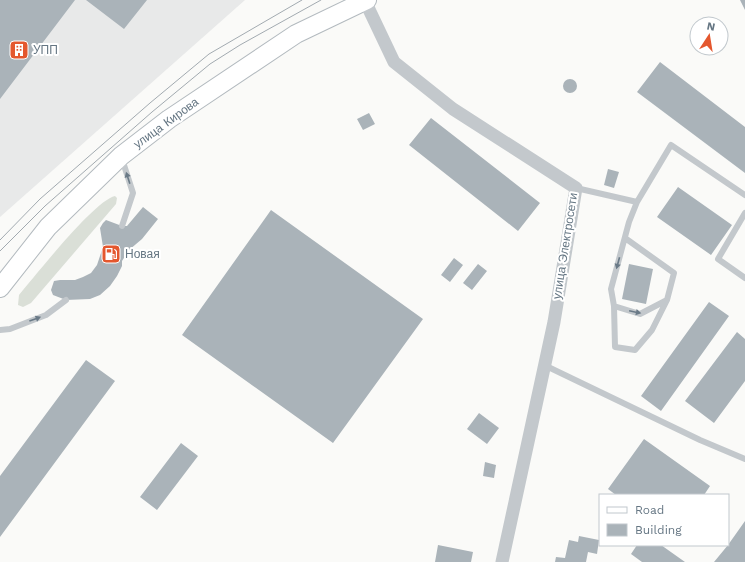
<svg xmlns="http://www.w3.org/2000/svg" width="745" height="562" font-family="'Work Sans',sans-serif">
<rect width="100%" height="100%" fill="#fafaf8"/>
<path fill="#e8e9e9" d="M 0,0 L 245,0 L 0,217 Z"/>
<path fill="#dadfd7" d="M 115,196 L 117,198 L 116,204 L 31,303 L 23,307 L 18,305 L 19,295 C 35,276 95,200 115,196 Z"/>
<path fill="#aab3b9" d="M 0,0 L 75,0 L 0,99 Z
M 86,0 L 147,0 L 124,29 Z
M 740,0 L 745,0 L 745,10 Z
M 660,62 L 745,127 L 745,173 L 637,92 Z
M563 86a7 7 0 1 1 14 0a7 7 0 1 1-14 0Z
M 369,113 L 375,124 L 363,130 L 357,119 Z
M 431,118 L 540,203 L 518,231 L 409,145 Z
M 608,169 L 619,172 L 614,188 L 604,185 Z
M 678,187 L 732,225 L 711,255 L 657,217 Z
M 143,207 L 158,219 L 142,239 L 129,250 L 122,261 L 122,266 L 117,276 L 110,286 L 100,295 L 90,299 L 66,300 L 53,295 L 51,290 L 54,281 L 60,280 L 75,280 L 83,277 L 91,273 L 97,265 L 103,247 L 100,228 L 103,223 L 106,220 L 122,226 L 127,226 Z
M 271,210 L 423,319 L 333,443 L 182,335 Z
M 454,258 L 463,265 L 450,282 L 441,275 Z
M 478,264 L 487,271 L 472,290 L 463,283 Z
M 629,264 L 653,269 L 646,304 L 622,299 Z
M 709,302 L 729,316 L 661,411 L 641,396 Z
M 737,332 L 745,339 L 745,381 L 714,423 L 685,401 Z
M 86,360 L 115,381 L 0,537 L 0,476 Z
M 479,413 L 499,428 L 487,444 L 467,429 Z
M 644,439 L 710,486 L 704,495 L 616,495 L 608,489 Z
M 181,443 L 198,456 L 157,510 L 140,497 Z
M 485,462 L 496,465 L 494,478 L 483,476 Z
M 745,521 L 745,562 L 714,562 L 728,545 Z
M 579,536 L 599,540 L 597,554 L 588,552 L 586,562 L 555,562 L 556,557 L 565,558 L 569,540 L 578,542 Z
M 438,545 L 473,552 L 471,562 L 435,562 Z
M 637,545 L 661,545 L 685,562 L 642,562 L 631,554 Z"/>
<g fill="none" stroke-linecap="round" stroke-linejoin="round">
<defs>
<path id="secondary" d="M 0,288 L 48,227 L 121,156 L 169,119 L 296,34 L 367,0"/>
</defs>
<use href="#secondary" stroke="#b3babf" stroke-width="20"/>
<path stroke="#c3c8cc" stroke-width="6" d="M 576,188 L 637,202 L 671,145 L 745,195
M 745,213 L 718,259 L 745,278
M 122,226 L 133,193 L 122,159
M 625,238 L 674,273 L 667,300 L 640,314 L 614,306 L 611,289 L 629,222 L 637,202
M 614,306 L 615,347 L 635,350 L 652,330 L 667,300
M 0,330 L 10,329 L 46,315 L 66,300
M 544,365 L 700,440 L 745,459"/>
<path stroke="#c3c8cc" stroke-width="13" d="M 365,1 L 394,62 L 453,109 L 576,188 L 554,322 L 502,562"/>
<use href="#secondary" stroke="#fff" stroke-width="18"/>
<path stroke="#a2aab0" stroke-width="1" d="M 0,240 L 40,199 L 150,103 L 209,54 L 302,0
M 0,251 L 45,206 L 152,112 L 210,64 L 240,45 L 321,0"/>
</g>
<defs><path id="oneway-solid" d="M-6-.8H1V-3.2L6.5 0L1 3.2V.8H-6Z"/></defs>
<g fill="#6a7a87">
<use href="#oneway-solid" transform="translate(128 178) rotate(-108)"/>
<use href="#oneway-solid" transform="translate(618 263) rotate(105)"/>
<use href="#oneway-solid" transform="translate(635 312) rotate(12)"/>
<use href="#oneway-solid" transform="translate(35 319) rotate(-20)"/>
</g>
<defs>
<symbol id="building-square" viewBox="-11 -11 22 22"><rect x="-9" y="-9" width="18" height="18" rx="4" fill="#e4572e" stroke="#fff"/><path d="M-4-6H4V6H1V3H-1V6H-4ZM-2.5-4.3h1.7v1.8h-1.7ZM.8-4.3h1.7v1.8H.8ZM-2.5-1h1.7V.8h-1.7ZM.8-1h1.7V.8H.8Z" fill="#fff"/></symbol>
<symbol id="fuel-square" viewBox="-11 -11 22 22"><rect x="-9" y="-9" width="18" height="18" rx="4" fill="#e4572e" stroke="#fff"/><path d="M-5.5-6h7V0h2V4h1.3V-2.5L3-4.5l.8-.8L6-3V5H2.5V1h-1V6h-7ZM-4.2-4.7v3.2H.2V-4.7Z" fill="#fff"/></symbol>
</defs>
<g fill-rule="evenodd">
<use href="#building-square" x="8" y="39" width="22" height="22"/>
<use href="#fuel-square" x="100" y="243" width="22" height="22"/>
</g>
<g text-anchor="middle" stroke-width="4" stroke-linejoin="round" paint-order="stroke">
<g font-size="12" fill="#657683" stroke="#fff" text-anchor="start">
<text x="33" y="54">УПП</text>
<text x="125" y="258">Новая</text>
</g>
<g font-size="12" fill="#657683" stroke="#fff">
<text transform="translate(166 123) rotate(-36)" y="4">улица Кирова</text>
<text transform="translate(565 246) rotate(-81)" y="4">улица Электросети</text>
</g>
</g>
<rect x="599" y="494" width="130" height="52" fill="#ffffff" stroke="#c1c8cd"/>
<rect x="607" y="507" width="20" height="6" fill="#ffffff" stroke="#c1c8cd"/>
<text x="635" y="514" font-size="12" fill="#657683">Road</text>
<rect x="607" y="524" width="20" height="12" fill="#aab3b9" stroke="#c1c8cd"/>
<text x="635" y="534" font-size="12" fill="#657683">Building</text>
<g transform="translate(709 36) rotate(12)"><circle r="19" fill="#ffffff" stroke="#c1c8cd"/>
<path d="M0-3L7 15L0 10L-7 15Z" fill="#e4572e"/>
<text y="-6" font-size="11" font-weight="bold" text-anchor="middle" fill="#657683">N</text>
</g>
</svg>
